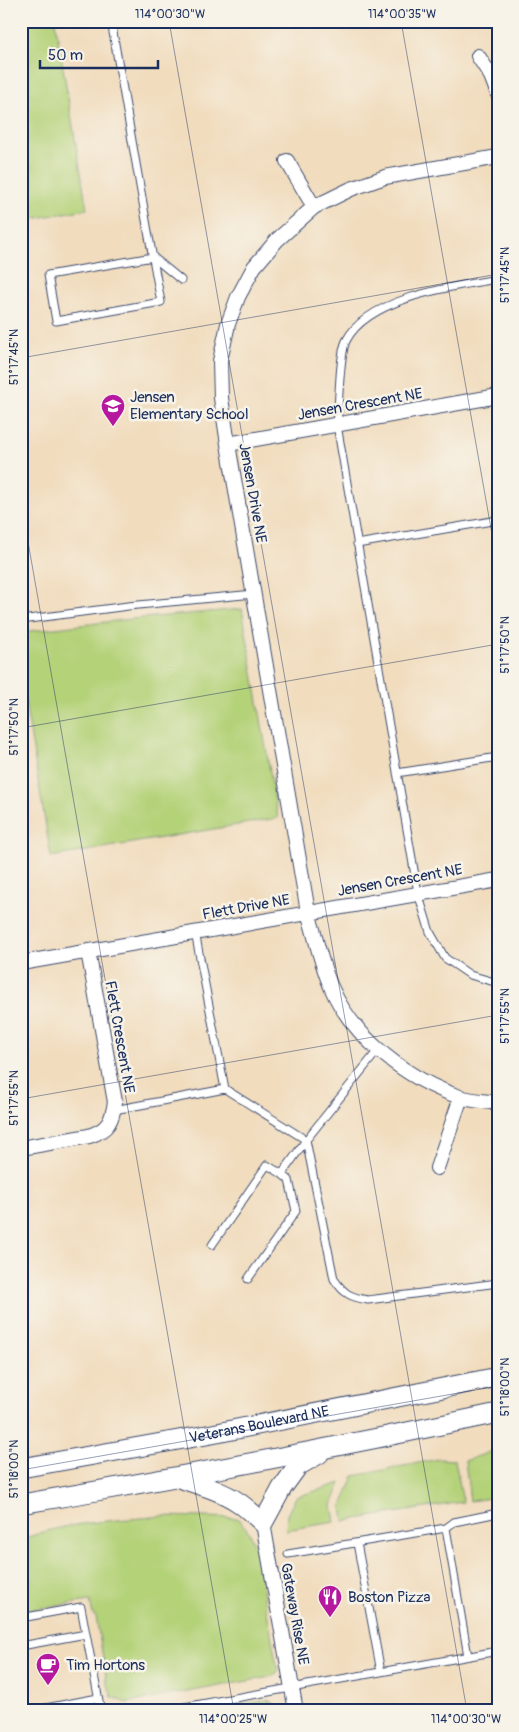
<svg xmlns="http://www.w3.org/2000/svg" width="519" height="1732" font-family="Pangolin,sans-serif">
<rect width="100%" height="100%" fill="#f7f3e8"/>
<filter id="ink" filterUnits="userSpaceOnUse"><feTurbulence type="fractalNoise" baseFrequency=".02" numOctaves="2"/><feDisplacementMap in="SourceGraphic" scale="10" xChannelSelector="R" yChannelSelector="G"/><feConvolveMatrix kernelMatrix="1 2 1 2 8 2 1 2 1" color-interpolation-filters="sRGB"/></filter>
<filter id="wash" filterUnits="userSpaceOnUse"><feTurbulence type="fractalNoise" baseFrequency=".0096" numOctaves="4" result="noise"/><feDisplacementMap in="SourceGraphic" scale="20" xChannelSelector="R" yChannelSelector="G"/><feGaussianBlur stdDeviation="1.12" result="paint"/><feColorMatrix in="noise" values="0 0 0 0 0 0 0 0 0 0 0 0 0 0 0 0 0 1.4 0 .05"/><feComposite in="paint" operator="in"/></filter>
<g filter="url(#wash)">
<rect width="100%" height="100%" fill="#f1dcbd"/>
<path fill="#b4d278" stroke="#68806b" d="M 21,21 L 55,21 L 87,209 L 21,221 Z
M 242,609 L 278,818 L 51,857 L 21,678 L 21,632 L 132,619 Z
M 498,1449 L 498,1497 L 470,1501 L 465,1461 Z
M 438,1459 L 455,1460 L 463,1502 L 344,1521 L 342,1506 L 354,1476 Z
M 341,1483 L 332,1505 L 335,1522 L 286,1530 L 287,1515 L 296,1497 Z
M 163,1516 L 237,1518 L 247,1529 L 255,1546 L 278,1672 L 270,1677 L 126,1703 L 112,1697 L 107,1682 L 96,1617 L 93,1615 L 90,1601 L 21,1611 L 21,1540 C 65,1521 116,1521 163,1516 Z
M 268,1700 L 287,1711 L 205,1711 Z"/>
</g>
<g filter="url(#ink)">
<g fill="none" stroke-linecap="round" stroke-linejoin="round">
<defs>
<path id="lane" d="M 111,21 L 147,226 L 161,302 L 56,321 L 48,275 L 153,257 L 181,280
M 498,279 C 455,286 368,297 346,341 C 339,356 339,406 337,425 L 418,893 L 430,932 L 445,958 L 470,975 L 498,983
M 357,544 L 498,520
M 21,620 L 128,606 L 254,594
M 397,773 L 498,757
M 21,821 L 24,841 L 21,841
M 195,932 L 225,1089
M 114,1110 L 225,1089 L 306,1140 L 334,1279 C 344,1294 350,1297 368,1300 L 498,1283
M 212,1245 L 267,1165 L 282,1174 L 306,1140 L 379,1049
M 248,1279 L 296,1211 L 289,1180 L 282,1174
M 446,1528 L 468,1656
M 357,1543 L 381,1672
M 288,1554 L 446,1528 L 454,1522 L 498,1513
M 21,1618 L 81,1607 L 86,1634
M 21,1646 L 86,1634 L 101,1711
M 30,1711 L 98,1698
M 162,1711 L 498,1651"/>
<path id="street" d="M 478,56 L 491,76 L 498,94
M 498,157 L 385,177 L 351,189 L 314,207 L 277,240 L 254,267 L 238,297 L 228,324 L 220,361 L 221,398 L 228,444 L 308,912 C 316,938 321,965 332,989 C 354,1039 409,1080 460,1097 C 472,1101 486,1101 498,1103
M 287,161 L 314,207
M 228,444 L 498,396
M 21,963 L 498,880
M 21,1148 L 89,1136 C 108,1130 112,1121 115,1102 L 88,951
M 437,1168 L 461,1097
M 263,1523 L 296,1711"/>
<g id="secondary">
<path id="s1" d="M 21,1468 L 212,1434 L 498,1377"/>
<path d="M 179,1478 C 200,1485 220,1490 238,1502 C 247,1508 255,1516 263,1523 L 282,1488 L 298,1466 L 319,1454"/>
<path d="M 21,1504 C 181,1477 339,1447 498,1413"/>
</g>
</defs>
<use href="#lane" stroke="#3b496c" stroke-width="9"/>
<use href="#street" stroke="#3b496c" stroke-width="16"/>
<use href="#secondary" stroke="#3b496c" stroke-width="21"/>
<use href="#lane" stroke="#fff" stroke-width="7"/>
<use href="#street" stroke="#fff" stroke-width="14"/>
<use href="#secondary" stroke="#fff" stroke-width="19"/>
</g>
</g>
<path fill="none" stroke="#1b2f5e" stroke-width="1" stroke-opacity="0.45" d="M 169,21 L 467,1711M 401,21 L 498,568M 21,358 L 498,274M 21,502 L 234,1711M 21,728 L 498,644M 21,1099 L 498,1015M 21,1470 L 498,1386"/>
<defs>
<symbol id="school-pin" viewBox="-11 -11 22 30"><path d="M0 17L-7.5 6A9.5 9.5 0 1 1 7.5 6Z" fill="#b5179e" stroke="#f7f3e8"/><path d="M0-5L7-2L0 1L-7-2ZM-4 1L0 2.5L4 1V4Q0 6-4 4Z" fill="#fff"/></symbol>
<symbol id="restaurant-pin" viewBox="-11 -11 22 30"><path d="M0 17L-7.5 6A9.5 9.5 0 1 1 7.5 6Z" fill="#b5179e" stroke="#f7f3e8"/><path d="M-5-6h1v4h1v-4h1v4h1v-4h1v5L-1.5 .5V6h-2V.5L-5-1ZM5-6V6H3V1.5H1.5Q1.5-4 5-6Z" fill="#fff"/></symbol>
<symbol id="cafe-pin" viewBox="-11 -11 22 30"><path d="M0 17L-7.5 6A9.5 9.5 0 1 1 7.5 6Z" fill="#b5179e" stroke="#f7f3e8"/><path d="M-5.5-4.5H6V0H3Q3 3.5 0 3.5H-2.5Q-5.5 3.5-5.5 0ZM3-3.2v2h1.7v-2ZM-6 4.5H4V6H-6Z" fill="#fff"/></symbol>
</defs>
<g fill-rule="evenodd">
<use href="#school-pin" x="99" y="392" width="28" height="38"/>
<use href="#restaurant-pin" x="316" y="1583" width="28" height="38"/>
<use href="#cafe-pin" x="34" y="1651" width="28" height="38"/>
</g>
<g text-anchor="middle" stroke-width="5" stroke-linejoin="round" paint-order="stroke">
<g font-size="15" fill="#1b2f5e" stroke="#f7f3e8" text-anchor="start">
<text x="130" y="402">Jensen<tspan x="130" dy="17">Elementary School</tspan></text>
<text x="348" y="1602">Boston Pizza</text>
<text x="66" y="1670">Tim Hortons</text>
</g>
<g font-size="15" fill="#1b2f5e" stroke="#f7f3e8">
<text transform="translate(360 404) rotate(-10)" y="5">Jensen Crescent NE</text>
<text transform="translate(253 493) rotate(80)" y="5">Jensen Drive NE</text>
<text transform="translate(400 880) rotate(-10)" y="5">Jensen Crescent NE</text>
<text transform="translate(246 907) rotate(-10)" y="5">Flett Drive NE</text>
<text transform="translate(120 1037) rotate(80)" y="5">Flett Crescent NE</text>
<text dy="5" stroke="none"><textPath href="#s1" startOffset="242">Veterans Boulevard NE</textPath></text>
<text transform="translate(295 1614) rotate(80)" y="5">Gateway Rise NE</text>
</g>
</g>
<rect width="519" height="1732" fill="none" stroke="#f7f3e8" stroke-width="55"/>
<path d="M40 60v8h118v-8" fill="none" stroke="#1b2f5e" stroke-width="2.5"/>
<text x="48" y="60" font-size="15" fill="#1b2f5e" stroke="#f7f3e8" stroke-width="4" paint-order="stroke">50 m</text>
<rect x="28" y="28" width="464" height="1676" fill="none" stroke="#1b2f5e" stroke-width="2"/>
<g font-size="12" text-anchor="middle" fill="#1b2f5e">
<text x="170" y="18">114°00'30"W</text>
<text x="402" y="18">114°00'35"W</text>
<text transform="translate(505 275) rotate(-90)" y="4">51°17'45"N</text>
<text transform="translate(14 357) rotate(-90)" y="4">51°17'45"N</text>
<text transform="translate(505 645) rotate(-90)" y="4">51°17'50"N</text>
<text transform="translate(14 727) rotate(-90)" y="4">51°17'50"N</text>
<text transform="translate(505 1016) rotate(-90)" y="4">51°17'55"N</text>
<text transform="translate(14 1098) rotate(-90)" y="4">51°17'55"N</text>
<text transform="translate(505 1387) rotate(-90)" y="4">51°18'00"N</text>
<text transform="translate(14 1469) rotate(-90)" y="4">51°18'00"N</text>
<text x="233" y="1723">114°00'25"W</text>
<text x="466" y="1723">114°00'30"W</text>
</g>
</svg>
